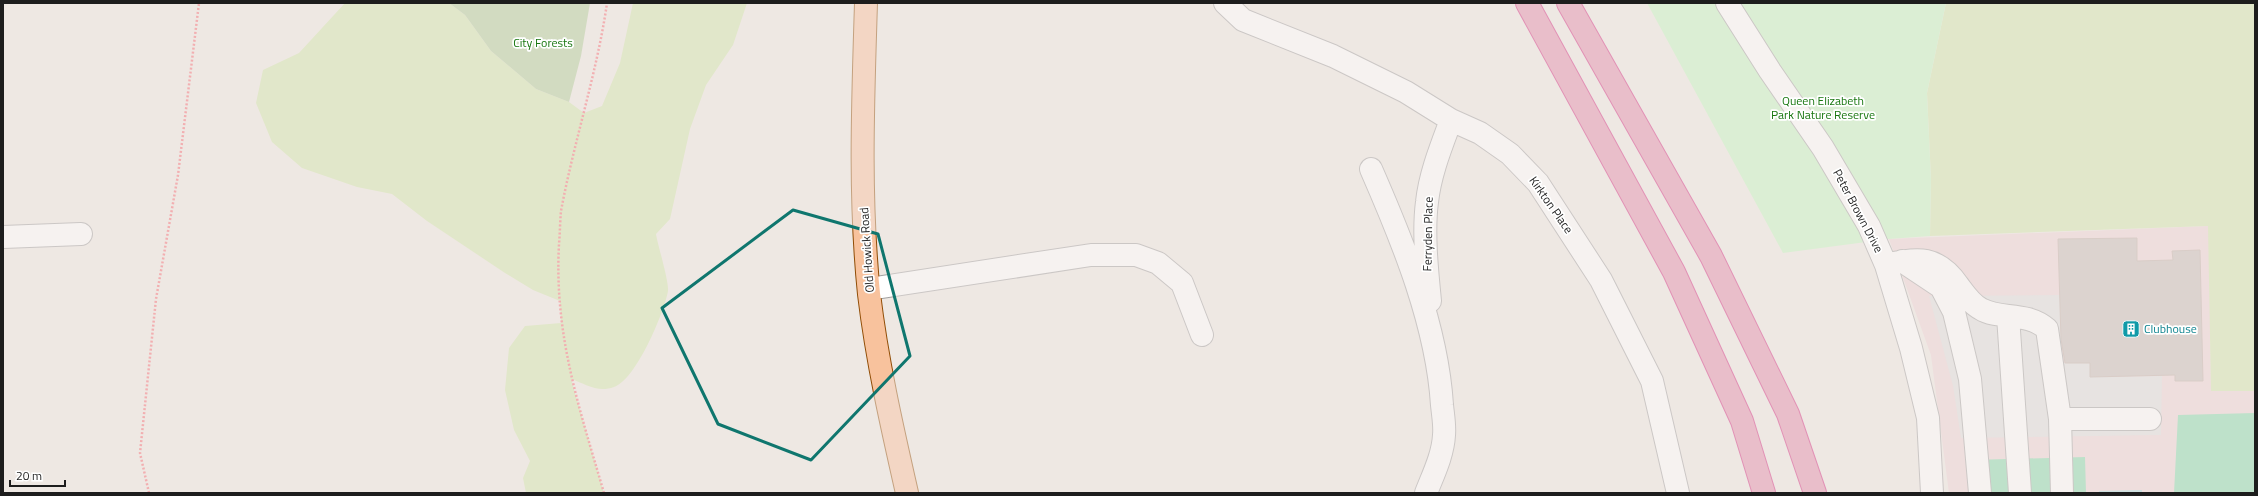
<svg xmlns="http://www.w3.org/2000/svg" width="2258" height="496" font-family="'Titillium Web',sans-serif">
<rect width="100%" height="100%" fill="#eee8e3"/>
<path fill="#eed2d5" d="M 2209,226 L 2211,391 L 2255,391 L 2255,493 L 1949,493 L 1931,355 L 1889,239 Z"/>
<path fill="#d1e7aa" d="M 345,3 L 449,3 L 465,15 L 491,51 L 536,89 L 569,102 L 584,113 L 602,106 L 620,63 L 633,3 L 747,3 L 733,45 L 706,85 L 690,129 L 670,219 L 656,234 C 658,246 669,281 668,291 C 664,313 636,380 614,387 C 597,393 586,384 571,379 L 604,493 L 526,493 L 523,478 L 530,461 L 514,430 L 505,390 L 509,348 L 525,326 L 561,323 L 560,301 L 533,290 L 505,273 L 427,221 L 392,194 L 357,187 L 302,168 L 272,142 L 256,103 L 263,70 L 299,53 Z
M 1946,3 L 2255,3 L 2255,391 L 2211,391 L 2208,226 L 1930,236 L 1931,180 L 1927,93 Z"/>
<path fill="#b0cc98" d="M 449,3 L 590,3 L 581,56 L 569,102 L 536,89 L 491,51 L 465,15 Z"/>
<path fill="#c4f7c0" d="M 1647,3 L 1946,3 L 1927,93 L 1931,180 L 1930,236 L 1889,239 L 1783,253 Z"/>
<path fill="#83daab" d="M 2255,413 L 2255,493 L 2174,493 L 2178,415 Z
M 2085,457 L 2086,493 L 1972,493 L 1971,460 Z"/>
<path fill="#ddd" d="M 2060,295 L 2062,363 L 2090,363 L 2090,377 L 2162,376 L 2161,435 L 1961,438 L 1953,386 L 1929,296 Z"/>
<path fill="#a4d6da" d="M 2142,490 L 2142,493 L 2099,493 L 2099,491 Z"/>
<path fill="#c5bab6" stroke="#bfada5" d="M 2137,238 L 2137,261 L 2173,260 L 2172,251 L 2200,250 L 2203,381 L 2175,381 L 2175,375 L 2090,377 L 2090,363 L 2065,363 L 2061,339 L 2058,239 Z"/>
<g fill="none" stroke-linecap="round" stroke-linejoin="round">
<defs>
<path id="minor" d="M 1225,3 L 1243,20 L 1333,56 L 1406,92 L 1451,120 L 1480,133 L 1510,154 L 1538,183 L 1601,280 L 1652,381 L 1678,493
M 1727,3 L 1770,71 L 1823,148 L 1869,226 L 1886,265 L 1911,348 L 1928,418 L 1932,493
M 1371,169 C 1403,242 1437,325 1442,405 C 1443,415 1445,426 1444,435 C 1443,455 1433,475 1426,493
M 3,237 L 81,234
M 1902,261 L 1941,287 L 1954,312 L 1970,379 L 1980,493
M 1886,265 C 1918,257 1938,256 1958,285 C 1964,293 1971,304 1981,309 C 1999,320 2027,311 2047,329 L 2060,419 L 2062,493
M 869,289 L 1091,255 L 1136,255 L 1158,263 L 1182,283 L 1202,335
M 1430,301 C 1427,271 1423,232 1427,202 C 1430,174 1441,147 1451,120
M 2008,316 L 2020,493
M 2060,419 L 2150,419"/>
<path id="major" d="M 866,3 C 863,100 859,197 869,294 C 877,361 892,427 907,493"/>
<path id="highway" d="M 1527,3 L 1674,272 L 1742,421 L 1764,493
M 1568,3 L 1711,256 L 1788,414 L 1815,493"/>
</defs>
<use href="#minor" stroke="#a1a1a1" stroke-width="24"/>
<use href="#major" stroke="#904c05" stroke-width="24"/>
<use href="#highway" stroke="#d12a7e" stroke-width="24"/>
<path stroke="#f56c74" stroke-width="2.5" stroke-dasharray="2 2" stroke-linecap="butt" d="M 149,493 L 140,453 L 156,299 L 178,175 L 199,3
M 604,493 C 579,407 554,335 559,244 C 560,233 560,221 561,211 C 574,141 597,73 607,3"/>
<use href="#minor" stroke="#fff" stroke-width="22"/>
<use href="#major" stroke="#f8c29d" stroke-width="22"/>
<use href="#highway" stroke="#e38caa" stroke-width="22"/>
</g>
<path d="M0 0H2258V496H0ZM 793,210 L 878,234 L 910,356 L 811,460 L 718,424 L 662,308 Z" fill="#eee8e3" fill-opacity=".55" fill-rule="evenodd"/>
<path fill="none" stroke="#0f766e" stroke-width="3" stroke-linejoin="round" d="M 793,210 L 878,234 L 910,356 L 811,460 L 718,424 L 662,308 Z"/>
<defs>
<symbol id="building-square" viewBox="-11 -11 22 22"><rect x="-9" y="-9" width="18" height="18" rx="4" fill="#0f9aa8" stroke="#fff"/><path d="M-4-6H4V6H1V3H-1V6H-4ZM-2.5-4.3h1.7v1.8h-1.7ZM.8-4.3h1.7v1.8H.8ZM-2.5-1h1.7V.8h-1.7ZM.8-1h1.7V.8H.8Z" fill="#fff"/></symbol>
</defs>
<g fill-rule="evenodd">
<use href="#building-square" x="2121" y="319" width="20" height="20"/>
</g>
<g text-anchor="middle" stroke-width="3.5" stroke-linejoin="round" paint-order="stroke">
<g font-size="12" fill="#17760f" stroke="#fff">
<text x="543" y="47">City Forests</text>
<text x="1823" y="105">Queen Elizabeth<tspan x="1823" dy="14">Park Nature Reserve</tspan></text>
</g>
<g font-size="12" fill="#1d1d1d" stroke="#fff">
<text transform="translate(1551 205) rotate(55)" y="4">Kirkton Place</text>
<text transform="translate(1858 211) rotate(62)" y="4">Peter Brown Drive</text>
<text transform="translate(1428 234) rotate(-89)" y="4">Ferryden Place</text>
<text transform="translate(867 250) rotate(-94)" y="4">Old Howick Road</text>
</g>
<g font-size="12" fill="#0d838f" stroke="#fff" text-anchor="start">
<text x="2144" y="333">Clubhouse</text>
</g>
</g>
<rect width="2258" height="496" fill="none" stroke="#1d1d1d" stroke-width="8"/>
<path d="M10 480v6h55v-6" fill="none" stroke="#1d1d1d" stroke-width="2"/>
<text x="16" y="480" font-size="12" fill="#1d1d1d" stroke="#ffffff" stroke-width="3" paint-order="stroke">20 m</text>
</svg>
